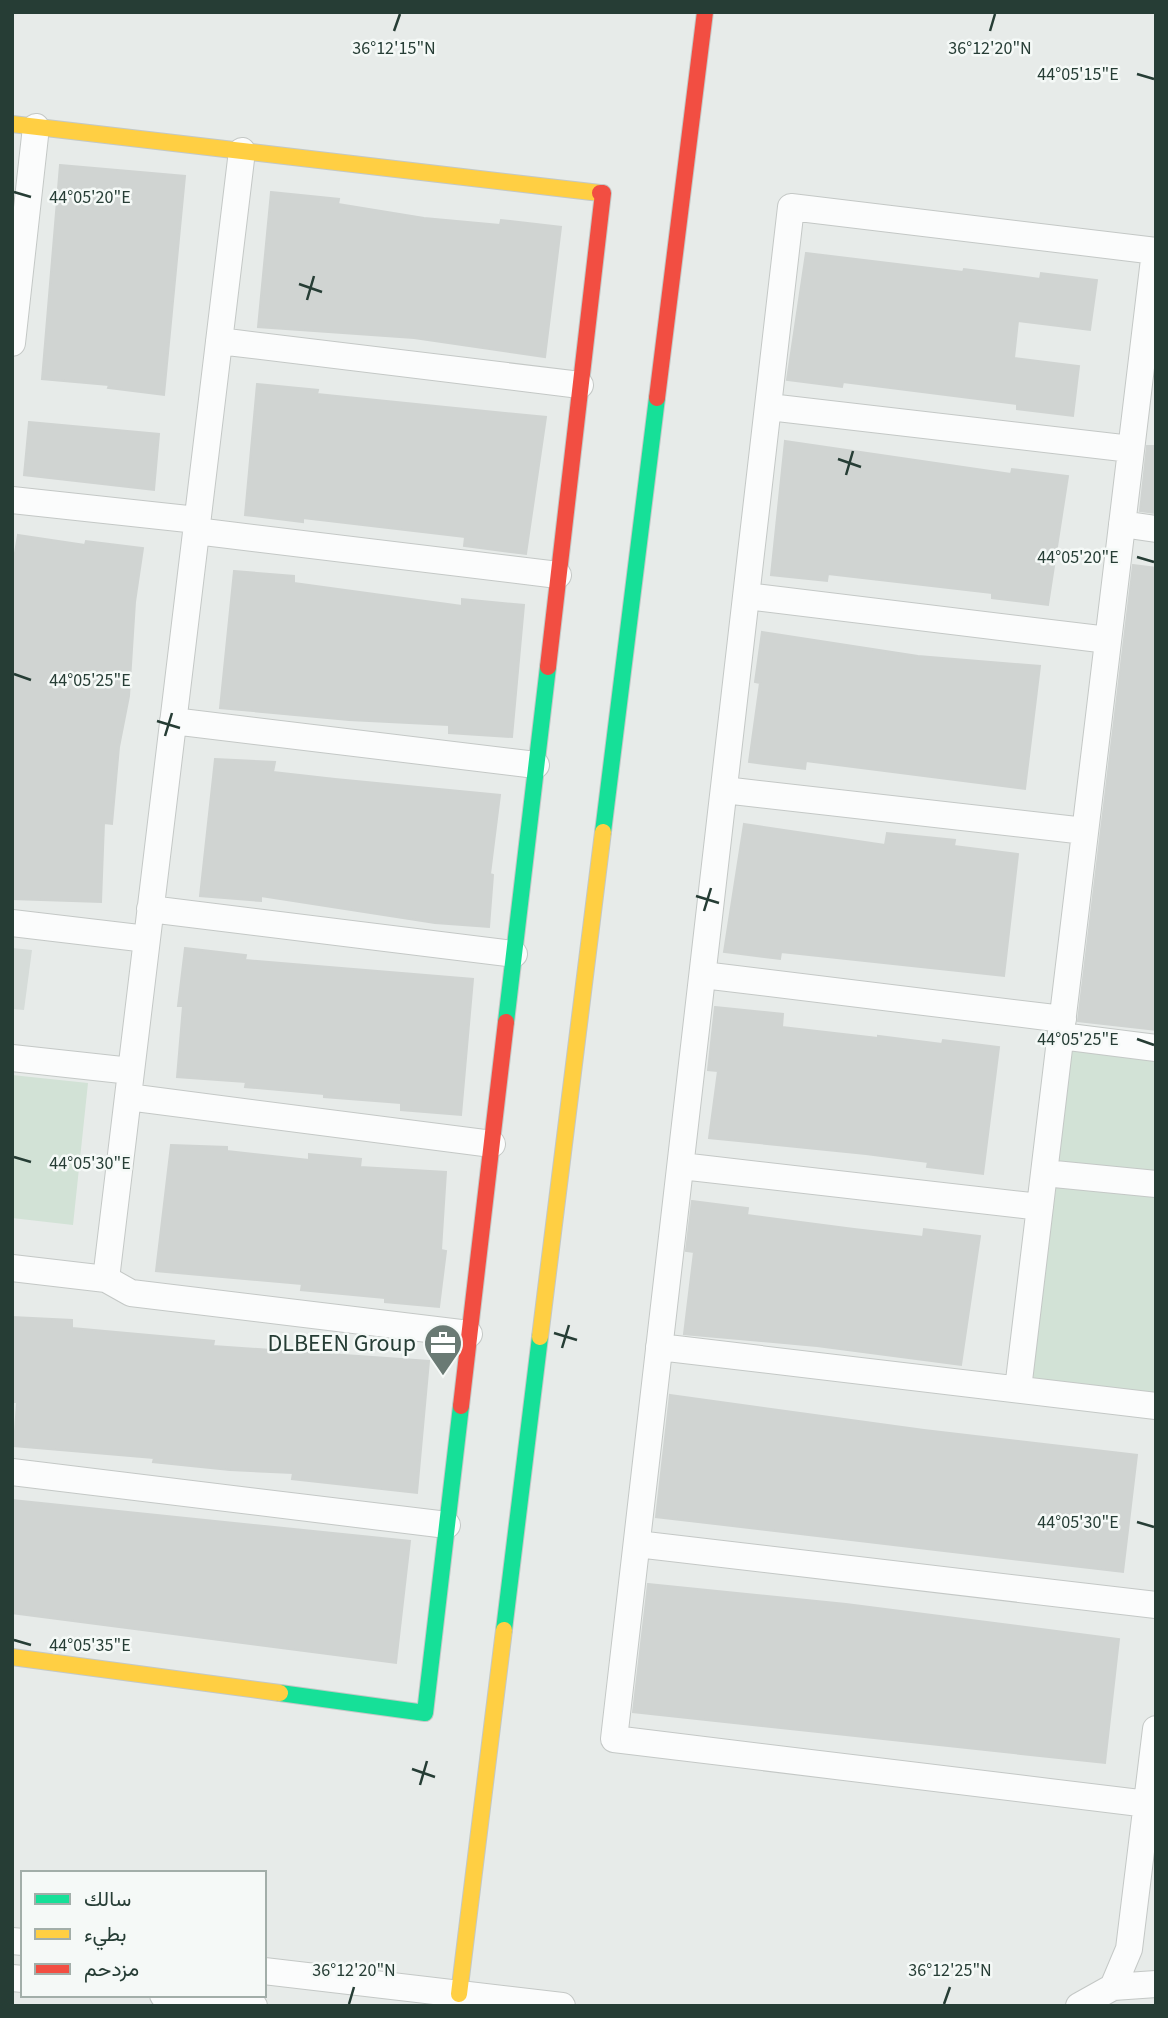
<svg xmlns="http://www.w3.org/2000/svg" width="1168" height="2018" font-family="'Source Sans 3',Vazirmatn,sans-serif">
<rect width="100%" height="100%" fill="#e7ebe9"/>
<path fill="#d6dcd9" d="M 12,948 L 32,950 L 24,1010 L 12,1009 Z"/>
<path fill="#d2e2d6" d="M 1071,1049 L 1156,1059 L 1156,1172 L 1057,1161 Z
M 12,1075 L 88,1083 L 73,1225 L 12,1218 Z
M 1054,1184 L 1156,1195 L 1156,1394 L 1031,1380 Z"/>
<path fill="#d0d4d2" stroke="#d0d4d2" stroke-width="2" d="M 60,165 L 185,176 L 164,395 L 108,388 L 109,385 L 42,379 Z
M 271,192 L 339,199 L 338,204 L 424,218 L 500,225 L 501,220 L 561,227 L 545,357 L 414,338 L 258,327 Z
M 806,253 L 963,272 L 964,269 L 1040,279 L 1041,273 L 1097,280 L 1090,330 L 1018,321 L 1014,358 L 1079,366 L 1073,416 L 1017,409 L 1017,404 L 843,382 L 842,387 L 787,380 Z
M 257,384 L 318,390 L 317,394 L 546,417 L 526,554 L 464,546 L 465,537 L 303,518 L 303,522 L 245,515 Z
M 29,422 L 159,434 L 154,490 L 24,475 Z
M 785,441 L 1011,474 L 1012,469 L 1068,476 L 1048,605 L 992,598 L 992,593 L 828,574 L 827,581 L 771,575 Z
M 1147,446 L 1156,446 L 1156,513 L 1140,511 Z
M 18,535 L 85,545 L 86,541 L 143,548 L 135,602 L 129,696 L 119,747 L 112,824 L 104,823 L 101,902 L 12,899 L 12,571 Z
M 1133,565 L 1156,568 L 1156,1030 L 1078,1021 Z
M 234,571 L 294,576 L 294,583 L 462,606 L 462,599 L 524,605 L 512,737 L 449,733 L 449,725 L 349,720 L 220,708 Z
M 762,632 L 918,656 L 1040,666 L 1025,789 L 806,761 L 805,769 L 749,762 L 760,683 L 755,682 Z
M 215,759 L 275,762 L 273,772 L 335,779 L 500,795 L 490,874 L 493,875 L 489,927 L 435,923 L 261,896 L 261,901 L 200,896 Z
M 744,824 L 885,845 L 887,833 L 955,840 L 954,846 L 1018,854 L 1004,976 L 781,952 L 780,959 L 724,952 Z
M 185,948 L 246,955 L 245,960 L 473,979 L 461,1115 L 401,1110 L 401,1103 L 324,1097 L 324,1094 L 245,1087 L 246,1082 L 177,1077 L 183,1006 L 178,1006 Z
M 715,1007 L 783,1014 L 782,1027 L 878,1038 L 878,1036 L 942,1044 L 943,1040 L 999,1047 L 983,1174 L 927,1167 L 928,1162 L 866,1154 L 709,1138 L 718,1071 L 708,1070 Z
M 171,1145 L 227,1147 L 227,1151 L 309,1160 L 309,1154 L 361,1159 L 360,1167 L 446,1172 L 441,1250 L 446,1251 L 439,1307 L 385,1302 L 385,1298 L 301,1290 L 302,1284 L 156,1271 Z
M 692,1201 L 748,1208 L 747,1215 L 854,1229 L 923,1237 L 924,1229 L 980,1236 L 961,1365 L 817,1346 L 684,1334 L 694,1252 L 686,1251 Z
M 12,1317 L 72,1320 L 72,1328 L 214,1341 L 213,1346 L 429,1361 L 417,1493 L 292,1479 L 293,1473 L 230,1470 L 153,1462 L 154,1458 L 14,1446 L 17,1402 L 12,1402 Z
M 670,1395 L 924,1430 L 1137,1455 L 1123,1572 L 656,1517 Z
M 12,1500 L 410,1541 L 396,1663 L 12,1613 Z
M 648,1584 L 846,1604 L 1119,1639 L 1105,1763 L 633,1712 Z"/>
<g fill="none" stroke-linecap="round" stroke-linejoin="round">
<defs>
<path id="street" d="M 1156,251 L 791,207 L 614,1739 L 1156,1805
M 219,341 L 580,385
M 12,343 L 36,127
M 769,407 L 1131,449
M 12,500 L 197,520
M 1122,524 L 1156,529
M 196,531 L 558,575
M 747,596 L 1108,640
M 173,721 L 536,765
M 724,790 L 1085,831
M 150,909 L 514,954
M 12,923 L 147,939
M 703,975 L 1063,1019
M 1061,1036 L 1156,1048
M 12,1058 L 131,1071
M 128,1097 L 492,1144
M 681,1166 L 1040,1207
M 1044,1173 L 1156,1184
M 12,1268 L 106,1279 L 131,1293 L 469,1334
M 106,1279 L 242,151
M 659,1347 L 1156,1406
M 1018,1389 L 1155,251
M 12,1472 L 447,1525
M 637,1544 L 1156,1605
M 12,1941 L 23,1942
M 264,1971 L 562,2006
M 12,1978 L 23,1979
M 1113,1987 L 1129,1949 L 1156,1729
M 163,1995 L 254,2006
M 1079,2006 L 1113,1987 L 1156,1984"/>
<path id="fast" d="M 603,832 L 657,398
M 506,1022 L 548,667
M 504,1630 L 540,1337
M 280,1693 L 425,1713 L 461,1406"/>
<path id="slow" d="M 12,124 L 600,193
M 540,1337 L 603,832
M 12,1657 L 280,1693
M 459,1994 L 504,1630"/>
<path id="jam" d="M 657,398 L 705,12
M 548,667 L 603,193 L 600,193
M 461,1406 L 506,1022"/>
</defs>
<use href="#street" stroke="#c4c8c6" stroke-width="28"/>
<use href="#fast" stroke="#c3c8c6" stroke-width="18"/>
<use href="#slow" stroke="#c3c8c6" stroke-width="18"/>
<use href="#jam" stroke="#c3c8c6" stroke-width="18"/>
<use href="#street" stroke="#fbfcfc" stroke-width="26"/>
<use href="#fast" stroke="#16e098" stroke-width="16"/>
<use href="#slow" stroke="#ffcf43" stroke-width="16"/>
<use href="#jam" stroke="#f24e42" stroke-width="16"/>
</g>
<path fill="none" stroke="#263d35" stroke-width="2.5" d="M 394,31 L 400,14M 990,31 L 995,14M 1137,74 L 1154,79M 14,192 L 31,197M 299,284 L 322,292M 307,300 L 314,276M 838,459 L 861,467M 846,475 L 853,451M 1137,557 L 1154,562M 14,674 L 31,680M 157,721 L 180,728M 165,736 L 172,713M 696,896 L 719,903M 704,911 L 711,888M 1137,1039 L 1154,1045M 14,1157 L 31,1162M 554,1333 L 577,1340M 562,1348 L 569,1325M 1137,1522 L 1154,1527M 14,1640 L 31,1645M 412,1769 L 435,1777M 420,1785 L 427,1761M 349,2004 L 354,1987M 944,2004 L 950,1987"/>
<defs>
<symbol id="office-pin" viewBox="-11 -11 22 30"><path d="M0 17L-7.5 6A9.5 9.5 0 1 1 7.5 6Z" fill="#6a7a74" stroke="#f5f9f7"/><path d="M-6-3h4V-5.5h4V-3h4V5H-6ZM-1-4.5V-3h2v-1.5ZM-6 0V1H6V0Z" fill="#fff"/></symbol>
</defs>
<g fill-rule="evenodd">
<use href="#office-pin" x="421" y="1321" width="44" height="60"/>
</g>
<g text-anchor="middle" stroke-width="5" stroke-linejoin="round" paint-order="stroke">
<g font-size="24" fill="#263d35" stroke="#f5f9f7" text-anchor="end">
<text x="416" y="1351">DLBEEN Group</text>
</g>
</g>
<g font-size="18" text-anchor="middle" fill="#263d35" stroke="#f5f9f7" stroke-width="5" stroke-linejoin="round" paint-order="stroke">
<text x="394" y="54">36°12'15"N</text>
<text x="990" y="54">36°12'20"N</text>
<text x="1078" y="80">44°05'15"E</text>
<text x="90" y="203">44°05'20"E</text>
<text x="1078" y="563">44°05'20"E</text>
<text x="90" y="686">44°05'25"E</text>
<text x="1078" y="1045">44°05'25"E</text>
<text x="90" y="1169">44°05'30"E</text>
<text x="1078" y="1528">44°05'30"E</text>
<text x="90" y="1651">44°05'35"E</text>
<text x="354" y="1976">36°12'20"N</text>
<text x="950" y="1976">36°12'25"N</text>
</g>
<rect width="1168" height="2018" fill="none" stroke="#263d35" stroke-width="28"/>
<rect x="21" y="1871" width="245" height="126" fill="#f5f9f7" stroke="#a2aea9" stroke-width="2"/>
<rect x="35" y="1894" width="35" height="10" fill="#16e098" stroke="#a2aea9" stroke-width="2"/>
<text x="84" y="1906" font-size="21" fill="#263d35">سالك</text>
<rect x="35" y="1929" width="35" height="10" fill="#ffcf43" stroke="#a2aea9" stroke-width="2"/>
<text x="84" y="1941" font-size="21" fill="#263d35">بطيء</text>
<rect x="35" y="1964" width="35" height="10" fill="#f24e42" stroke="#a2aea9" stroke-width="2"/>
<text x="84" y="1976" font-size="21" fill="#263d35">مزدحم</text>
</svg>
